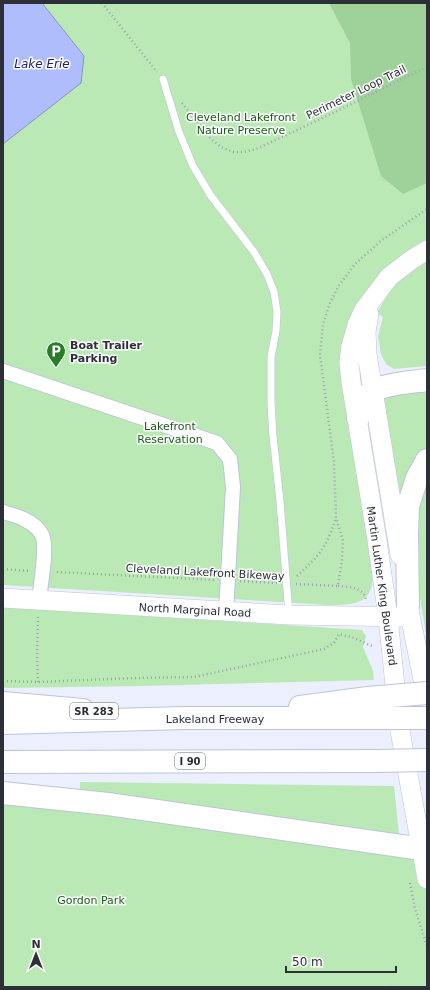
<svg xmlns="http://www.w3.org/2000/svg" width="430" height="990" font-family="'DejaVu Sans',sans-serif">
<rect width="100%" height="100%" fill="#eceffe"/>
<path fill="#bae9b6" d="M 3,3 L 84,56 L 42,3 L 427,3 L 427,240 L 416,246 L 400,257 L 353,319 L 373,571 C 374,605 355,605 328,605 L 3,585 Z
M 427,260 L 427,366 L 394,369 L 386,364 L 381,354 L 378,336 L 383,317 L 377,313 L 391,288 L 420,264 Z
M 427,389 L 427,446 L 422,453 L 403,495 L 399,497 L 381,401 L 396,394 Z
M 427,484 L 427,640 L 411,543 L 416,506 Z
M 3,607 L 362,630 L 366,636 L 363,647 L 373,671 L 374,680 L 141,686 L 3,688 Z
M 80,782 L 394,786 L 399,834 L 80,792 Z
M 3,802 L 76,809 L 389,852 L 427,863 L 427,987 L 3,987 Z"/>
<path fill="#9fd19b" d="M 329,3 L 427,3 L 427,183 L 403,194 L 381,176 L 351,79 L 350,43 Z"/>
<path fill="#afbdfd" stroke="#8892c2" d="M 3,3 L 42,3 L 84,56 L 81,83 L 3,144 Z"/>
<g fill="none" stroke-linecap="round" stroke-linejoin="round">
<defs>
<path id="lane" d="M 163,79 L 179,132 L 193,166 L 211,196 L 254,252 L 267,274 L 274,292 L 277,312 L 276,331 L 271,357 L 271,403 L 273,436 L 280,501 L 289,615"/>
<path id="street" d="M 3,371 L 217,443 L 230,459 L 233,487 L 226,612
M 3,512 C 17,516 35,521 42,535 C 48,546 40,587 39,601"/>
<path id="secondary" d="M 427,250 L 411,260 L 389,277 L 364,310 L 357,325 L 351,346 L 349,362 L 351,382 L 377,540 L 388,617 L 399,725 L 427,879
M 369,314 L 366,332 L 367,354 L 400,555
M 3,598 L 289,615 L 410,617
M 408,605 L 427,699"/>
<path id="highway" d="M 358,418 C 358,413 359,408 361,403 C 371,383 407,383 427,380
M 408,606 L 407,533 L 408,506 L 417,478 L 427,460
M 3,703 L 83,710
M 300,707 L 368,698
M 3,723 L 184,718 L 369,718
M 3,762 L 377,761
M 3,793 L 108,804 L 422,849 L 427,848"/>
</defs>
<use href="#lane" stroke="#bdc3da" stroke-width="8"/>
<use href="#street" stroke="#bdc3da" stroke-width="16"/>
<use href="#secondary" stroke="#bdc3da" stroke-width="20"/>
<use href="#highway" stroke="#bdc3da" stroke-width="24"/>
<path stroke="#9fa1ae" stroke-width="2.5" stroke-dasharray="1 3" stroke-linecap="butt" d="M 102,3 L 157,72
M 182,103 L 211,139 L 221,147 L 233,152 L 244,152 L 256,149 L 310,124 L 427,67
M 3,569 L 30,571
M 57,572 L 215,580
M 297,576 C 320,555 326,548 336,518
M 240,581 L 277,583
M 296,584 L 338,586 L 342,560 L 343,541 L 336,518 L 334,462 L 320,355 L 323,324 L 330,303 L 338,287 L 355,264 L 382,240 L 427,209
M 338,586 C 349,587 364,587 366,600
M 3,681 L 38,682 L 135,678 L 194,677 L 324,649 L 334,643 L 339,634 L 354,638 L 372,646
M 38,682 L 37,657 L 38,616
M 410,883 L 415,909 L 427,946
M 390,987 L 397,987"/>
<use href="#lane" stroke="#fff" stroke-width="7"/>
<use href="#street" stroke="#fff" stroke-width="14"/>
<use href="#secondary" stroke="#fff" stroke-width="19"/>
<use href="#highway" stroke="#fff" stroke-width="22"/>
<defs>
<path id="highway-bridge" d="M 368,698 L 427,693
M 369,718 L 427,718
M 377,761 L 427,760"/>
</defs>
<use href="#highway-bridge" stroke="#bdc3da" stroke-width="24" stroke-linecap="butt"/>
<use href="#highway-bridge" stroke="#fff" stroke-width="22"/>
</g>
<defs>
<symbol id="parking-pin" viewBox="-11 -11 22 30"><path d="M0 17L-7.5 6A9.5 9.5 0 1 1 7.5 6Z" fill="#2a7d28" stroke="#fdfdfd"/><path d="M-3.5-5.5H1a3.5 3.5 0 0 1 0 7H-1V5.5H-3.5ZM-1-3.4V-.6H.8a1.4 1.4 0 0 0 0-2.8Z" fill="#fff"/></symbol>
</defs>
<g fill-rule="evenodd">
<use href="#parking-pin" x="45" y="340" width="22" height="30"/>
</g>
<g text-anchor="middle" stroke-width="3" stroke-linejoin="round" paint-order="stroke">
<g fill="#fdfdfd" stroke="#6b6d73" stroke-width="1">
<rect x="70" y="703" width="48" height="16" rx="3"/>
<rect x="175" y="753" width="30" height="16" rx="3"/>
</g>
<g font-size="10" font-weight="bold" fill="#2d2f38">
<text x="94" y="715">SR 283</text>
<text x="190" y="765">I 90</text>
</g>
<g font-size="11" fill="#2d2f38" stroke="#fdfdfd">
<text transform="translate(356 92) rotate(-26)" y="4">Perimeter Loop Trail</text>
<text transform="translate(205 572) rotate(3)" y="4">Cleveland Lakefront Bikeway</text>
<text transform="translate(382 586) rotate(82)" y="4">Martin Luther King Boulevard</text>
<text transform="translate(195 610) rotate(3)" y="4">North Marginal Road</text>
<text x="215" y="723">Lakeland Freeway</text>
</g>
<g font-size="11" fill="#185c17" stroke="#fdfdfd">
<text x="241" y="121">Cleveland Lakefront<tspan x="241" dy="13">Nature Preserve</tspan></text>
<text x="170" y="430">Lakefront<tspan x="170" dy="13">Reservation</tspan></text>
<text x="91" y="904">Gordon Park</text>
</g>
<g font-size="11" font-weight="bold" fill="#2d2f38" stroke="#fdfdfd" text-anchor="start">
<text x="70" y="349">Boat Trailer<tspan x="70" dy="13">Parking</tspan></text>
</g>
<g font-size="12" font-style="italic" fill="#1e2268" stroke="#fdfdfd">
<text x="42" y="68">Lake Erie</text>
</g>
</g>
<rect width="430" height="990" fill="none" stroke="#2d2f38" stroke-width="8"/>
<g transform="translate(36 954)" stroke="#fdfdfd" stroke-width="3" paint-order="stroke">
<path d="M0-3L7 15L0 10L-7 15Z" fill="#2d2f38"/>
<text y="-6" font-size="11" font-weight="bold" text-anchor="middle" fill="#2d2f38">N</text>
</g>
<path d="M286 966v6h110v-6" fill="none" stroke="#2d2f38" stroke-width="2"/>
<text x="292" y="966" font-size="12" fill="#2d2f38" stroke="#fdfdfd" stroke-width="3" paint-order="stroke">50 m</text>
</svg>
